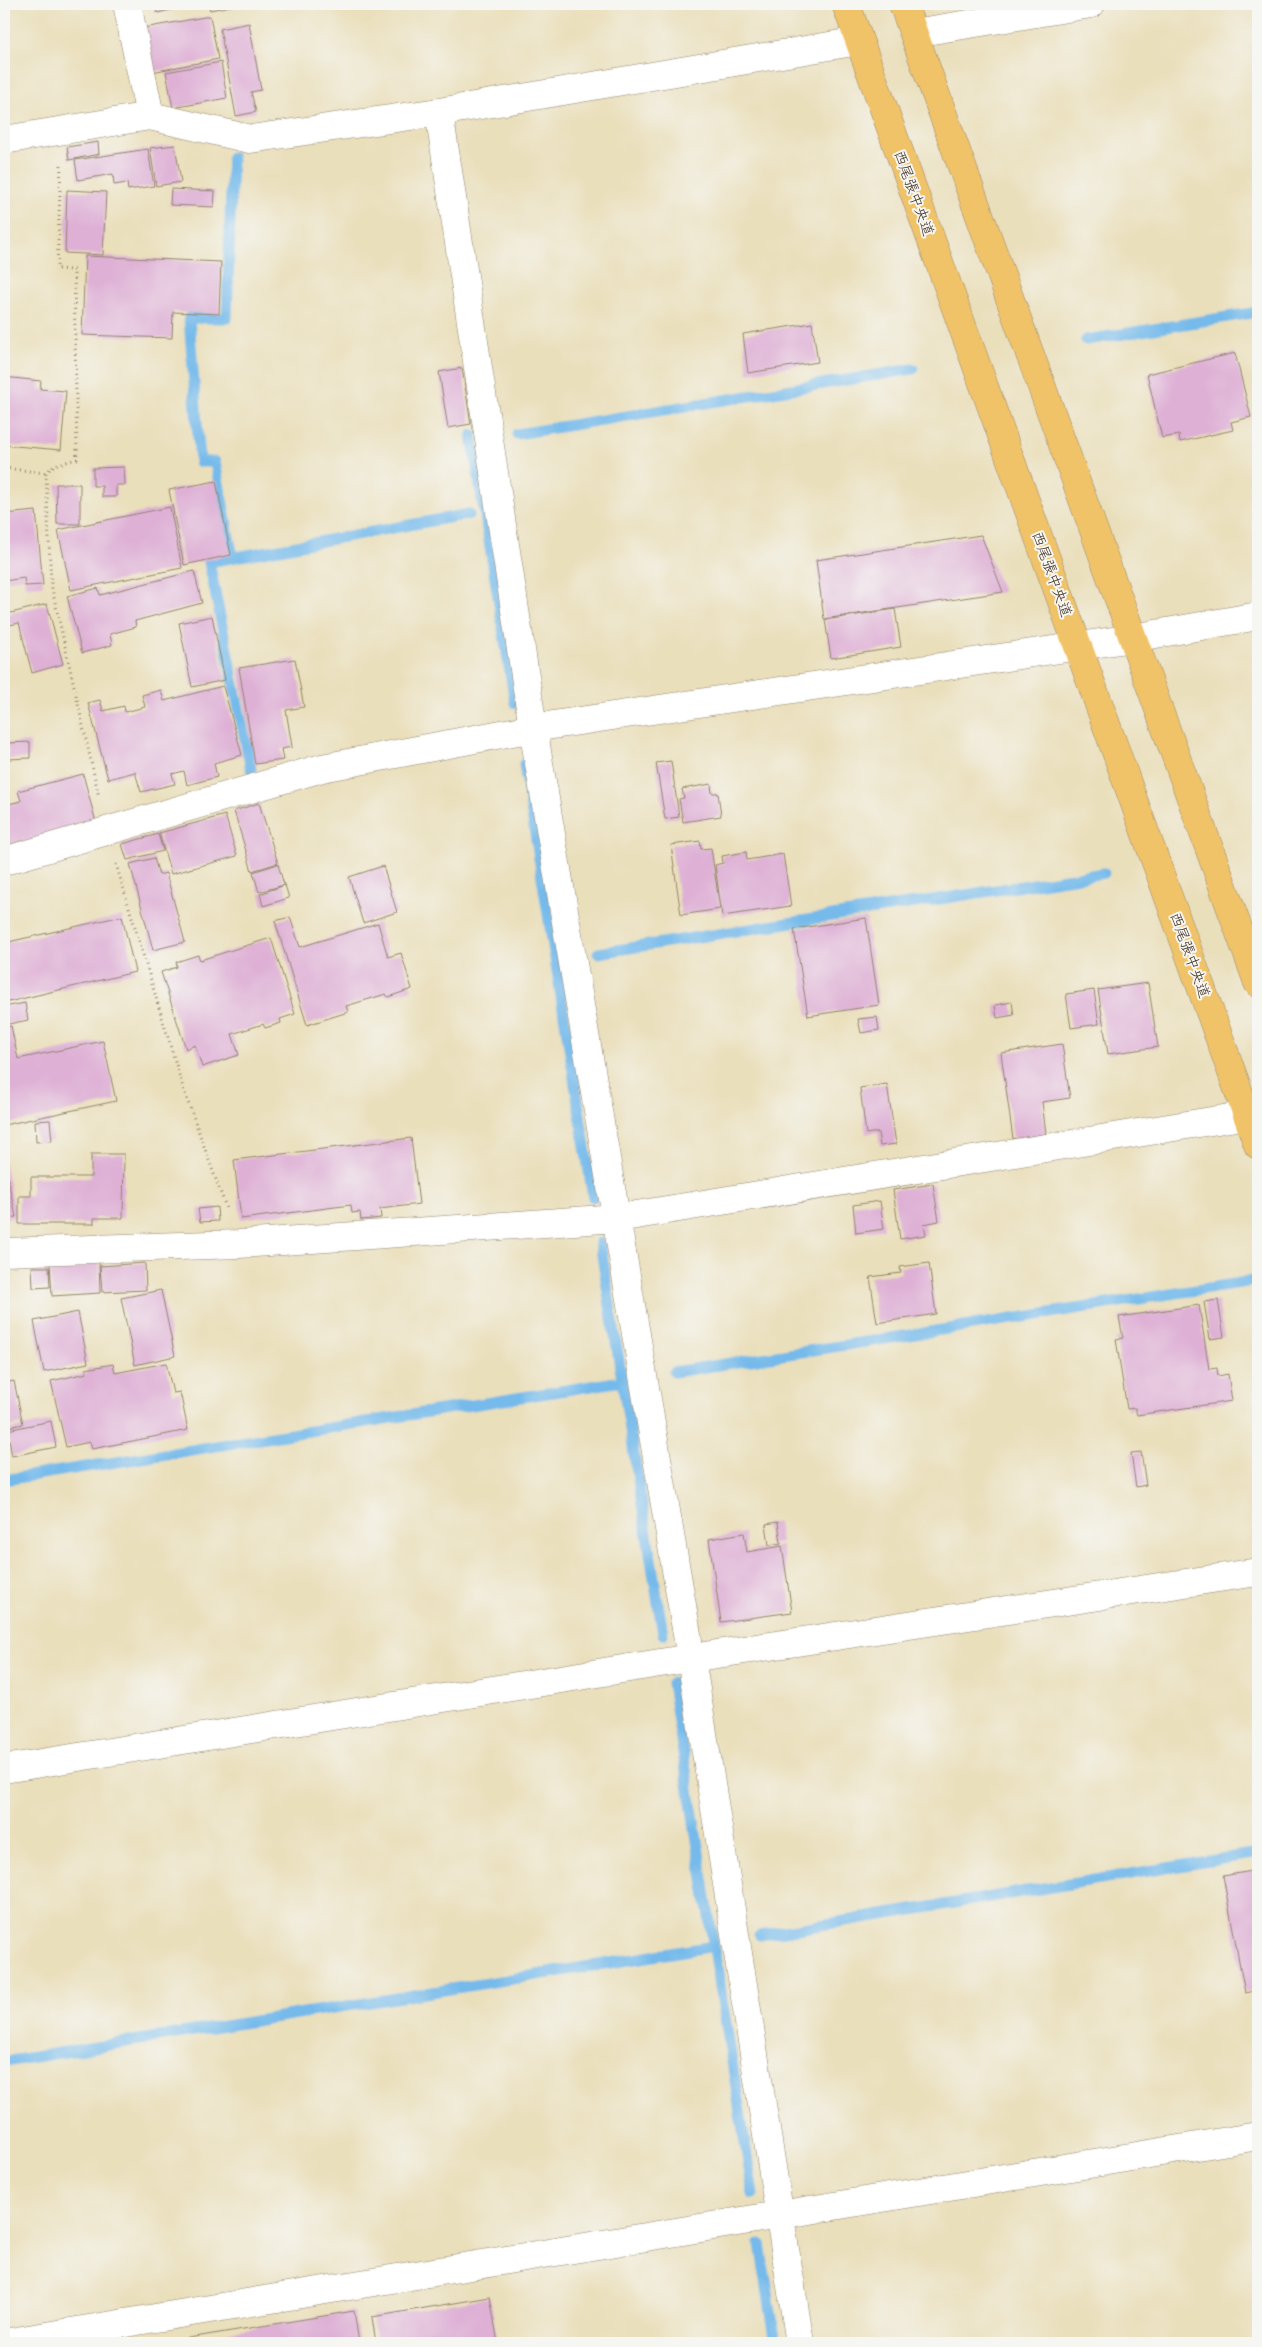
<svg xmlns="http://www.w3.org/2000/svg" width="1262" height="2347" font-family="'Playpen Sans','Klee One',sans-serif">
<rect width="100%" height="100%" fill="#f6f6f2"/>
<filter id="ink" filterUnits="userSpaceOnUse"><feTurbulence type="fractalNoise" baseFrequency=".02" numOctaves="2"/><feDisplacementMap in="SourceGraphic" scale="10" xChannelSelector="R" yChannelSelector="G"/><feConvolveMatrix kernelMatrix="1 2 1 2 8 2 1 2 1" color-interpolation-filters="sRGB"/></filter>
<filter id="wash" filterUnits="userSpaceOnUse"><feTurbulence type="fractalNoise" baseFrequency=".0096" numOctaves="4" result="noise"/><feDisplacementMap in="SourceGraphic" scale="20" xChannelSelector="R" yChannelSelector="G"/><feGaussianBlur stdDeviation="1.12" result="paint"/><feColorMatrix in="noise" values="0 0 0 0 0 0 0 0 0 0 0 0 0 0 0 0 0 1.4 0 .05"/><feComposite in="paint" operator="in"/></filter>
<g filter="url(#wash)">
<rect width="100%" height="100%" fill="#eadfbb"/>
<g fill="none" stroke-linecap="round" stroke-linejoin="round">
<path stroke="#75baeb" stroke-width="11" d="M 232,157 L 227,318 L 189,318 L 200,462 L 215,462 L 233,558
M 1086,340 L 1258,312
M 517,434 L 913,369
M 472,435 L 515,703
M 524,764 L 593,1197
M 251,769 L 209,562 L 469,514
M 598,953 L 1104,873
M 600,1243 L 663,1634
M 674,1372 L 1253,1281
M 4,1480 L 622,1381
M 672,1683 L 753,2194
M 760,1935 L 1258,1853
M 4,2062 L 714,1946
M 760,2244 L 776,2343"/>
</g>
<g id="blocks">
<path fill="#deb0d5" d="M 155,4 L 174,4 L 175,9 L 157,13 Z
M 208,4 L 236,4 L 236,5 L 210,10 Z
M 210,16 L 218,59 L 147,73 L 138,29 Z
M 249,23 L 261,90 L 251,92 L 256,112 L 236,116 L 220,29 Z
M 221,62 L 227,98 L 173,108 L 166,72 Z
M 98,142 L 99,154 L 69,160 L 67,147 Z
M 175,145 L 181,182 L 156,186 L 150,148 Z
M 148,149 L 154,186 L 128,190 L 127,183 L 114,185 L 113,174 L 78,180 L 75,160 Z
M 171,189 L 215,191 L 214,207 L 170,205 Z
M 67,190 L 106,192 L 103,255 L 65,253 Z
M 85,256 L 221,262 L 219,314 L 173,312 L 172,338 L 82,335 Z
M 812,323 L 818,362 L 748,373 L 743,334 Z
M 1235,353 L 1251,417 L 1231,422 L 1233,430 L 1180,442 L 1179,435 L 1162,438 L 1147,374 Z
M 462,368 L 471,424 L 448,428 L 439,372 Z
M 4,377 L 41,381 L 40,389 L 66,391 L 61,450 L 4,445 Z
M 124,467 L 125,485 L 116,485 L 116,497 L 102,497 L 102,486 L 93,486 L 93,468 Z
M 216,481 L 231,555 L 184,565 L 169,490 Z
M 56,484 L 80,484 L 80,524 L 57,524 Z
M 170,507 L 182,568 L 71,590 L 58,530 Z
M 36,511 L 43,585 L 25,586 L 24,578 L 4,581 L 4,514 Z
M 981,535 L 1003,592 L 824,619 L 816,560 Z
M 194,571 L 202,603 L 135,621 L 136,627 L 110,634 L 112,645 L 82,653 L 67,596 L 98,588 L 100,595 Z
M 47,604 L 63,664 L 32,673 L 19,623 L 10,625 L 7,614 Z
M 895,609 L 901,647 L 831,658 L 825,620 Z
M 212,616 L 225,680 L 192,687 L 179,623 Z
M 295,659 L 304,707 L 286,710 L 292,747 L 281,749 L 283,760 L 255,764 L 239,668 Z
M 223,686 L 242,755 L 214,763 L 217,777 L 187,785 L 184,771 L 172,774 L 175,784 L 141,792 L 135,772 L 108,779 L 88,703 L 100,700 L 103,711 L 124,706 L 125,712 L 145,707 L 142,695 L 161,690 L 164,701 Z
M 30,742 L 30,758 L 8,759 L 8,743 Z
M 671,761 L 679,817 L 665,819 L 656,763 Z
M 83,774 L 97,826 L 25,845 L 23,841 L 4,846 L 4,805 L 21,801 L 18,791 Z
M 711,784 L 712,793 L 718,793 L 721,816 L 683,822 L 679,799 L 684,798 L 682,789 Z
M 259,803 L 278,863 L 252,871 L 234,811 Z
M 225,815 L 237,856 L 171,874 L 159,833 Z
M 158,834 L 163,851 L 127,860 L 122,844 Z
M 700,841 L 701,849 L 711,848 L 720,909 L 681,915 L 671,845 Z
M 746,852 L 747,860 L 783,854 L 791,906 L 722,916 L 715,865 L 723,863 L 722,856 Z
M 154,858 L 159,875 L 166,873 L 185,942 L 153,950 L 130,864 Z
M 278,864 L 284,885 L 259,892 L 253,872 Z
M 383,866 L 397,912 L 363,923 L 349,877 Z
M 285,885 L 289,898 L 263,906 L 260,894 Z
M 122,916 L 135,972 L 4,1003 L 4,943 Z
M 290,917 L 300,947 L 378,923 L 388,957 L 401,953 L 412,989 L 388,997 L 386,994 L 346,1006 L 348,1012 L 307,1025 L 275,921 Z
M 866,918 L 879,1005 L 808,1016 L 794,929 Z
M 271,938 L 295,1014 L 280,1019 L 281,1023 L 265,1028 L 263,1024 L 232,1034 L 239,1055 L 202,1067 L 195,1045 L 186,1049 L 161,972 L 177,967 L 176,962 L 198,955 L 200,960 Z
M 1148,983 L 1158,1047 L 1108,1054 L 1098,990 Z
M 1094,990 L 1099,1024 L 1071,1028 L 1066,994 Z
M 1012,1002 L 1014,1015 L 997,1018 L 995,1005 Z
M 25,1003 L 28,1020 L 4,1025 L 4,1007 Z
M 877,1017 L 879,1030 L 861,1033 L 858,1019 Z
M 11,1026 L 18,1059 L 103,1041 L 116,1101 L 4,1125 L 4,1028 Z
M 1062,1044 L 1070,1098 L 1042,1102 L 1046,1134 L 1013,1139 L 1001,1053 Z
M 887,1084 L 896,1144 L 880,1146 L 878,1132 L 866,1134 L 860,1088 Z
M 50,1120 L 52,1141 L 36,1142 L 35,1121 Z
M 411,1138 L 419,1204 L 380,1209 L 381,1218 L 361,1220 L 360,1212 L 352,1213 L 351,1205 L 241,1219 L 234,1160 Z
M 91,1154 L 124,1154 L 123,1218 L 94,1218 L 94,1224 L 19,1224 L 19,1196 L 31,1196 L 31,1177 L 91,1177 Z
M 4,1161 L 16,1217 L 4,1219 Z
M 933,1184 L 939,1221 L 924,1224 L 926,1235 L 900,1239 L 893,1190 Z
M 880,1201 L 884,1229 L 856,1233 L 853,1205 Z
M 217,1207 L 218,1221 L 200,1222 L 198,1209 Z
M 99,1260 L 100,1293 L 52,1296 L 50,1263 Z
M 145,1263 L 146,1290 L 102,1292 L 100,1266 Z
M 929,1263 L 936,1314 L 877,1323 L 870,1277 L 901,1273 L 900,1267 Z
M 32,1267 L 49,1267 L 50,1287 L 33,1288 Z
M 161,1290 L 175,1356 L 135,1365 L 121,1298 Z
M 1218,1300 L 1224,1337 L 1210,1339 L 1204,1302 Z
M 1199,1305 L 1209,1369 L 1217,1368 L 1218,1376 L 1228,1374 L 1232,1401 L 1137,1415 L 1135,1408 L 1127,1409 L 1116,1339 L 1123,1338 L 1119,1317 Z
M 78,1312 L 88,1363 L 44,1372 L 34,1321 Z
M 166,1363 L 173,1393 L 180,1392 L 188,1430 L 92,1449 L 90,1442 L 66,1447 L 51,1381 L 87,1373 L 86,1369 L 113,1364 L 115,1373 Z
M 14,1381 L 23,1424 L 4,1428 L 4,1383 Z
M 51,1421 L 56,1447 L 12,1456 L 7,1430 Z
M 1141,1452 L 1146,1485 L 1136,1487 L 1131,1453 Z
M 778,1522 L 781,1543 L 769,1545 L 766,1524 Z
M 744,1533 L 747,1552 L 782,1546 L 792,1612 L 721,1622 L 709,1539 Z
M 1258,1870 L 1258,1990 L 1245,1993 L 1223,1876 Z
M 490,2297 L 498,2343 L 376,2343 L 372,2317 Z
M 354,2311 L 359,2343 L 165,2343 L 164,2342 Z"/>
</g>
</g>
<g filter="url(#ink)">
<use href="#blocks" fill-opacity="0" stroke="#92846c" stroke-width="1"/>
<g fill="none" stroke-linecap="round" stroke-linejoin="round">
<defs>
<path id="minor" d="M 127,4 L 150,116
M 914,33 L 1091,4
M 439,112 L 533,728 L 691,1658 L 800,2343
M 4,140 L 150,116 L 250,139 L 439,112 L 859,41
M 4,861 L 322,768 L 533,728 L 1133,638 L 1258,616
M 4,1252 L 239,1244 L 618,1218 L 1248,1115
M 4,1769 L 691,1658 L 1258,1572
M 4,2343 L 1258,2136"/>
<path id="primary" d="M 846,4 L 1258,1145
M 903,4 L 1258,983"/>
</defs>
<use href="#minor" stroke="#92846c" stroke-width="29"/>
<use href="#primary" stroke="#92846c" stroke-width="29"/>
<path stroke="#92846c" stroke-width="3" stroke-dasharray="1 4" stroke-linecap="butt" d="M 61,165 L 57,269 L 74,270 L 77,459 L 54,465 L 46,473 L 51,584 L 99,797
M 4,468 L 46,473
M 116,864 L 184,1091 L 227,1210"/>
<use href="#minor" stroke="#fff" stroke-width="28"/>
<use href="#primary" stroke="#f1c369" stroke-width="28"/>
</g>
</g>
<g text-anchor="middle" stroke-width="4" stroke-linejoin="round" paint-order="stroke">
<g font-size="15" fill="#3b2a1e" stroke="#f6f6f2">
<text transform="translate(914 193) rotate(70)" y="5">西尾張中央道</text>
<text transform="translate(1052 574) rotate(70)" y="5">西尾張中央道</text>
<text transform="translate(1190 955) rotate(70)" y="5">西尾張中央道</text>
</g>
</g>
<rect width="1262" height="2347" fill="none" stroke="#f6f6f2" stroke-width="20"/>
</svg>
